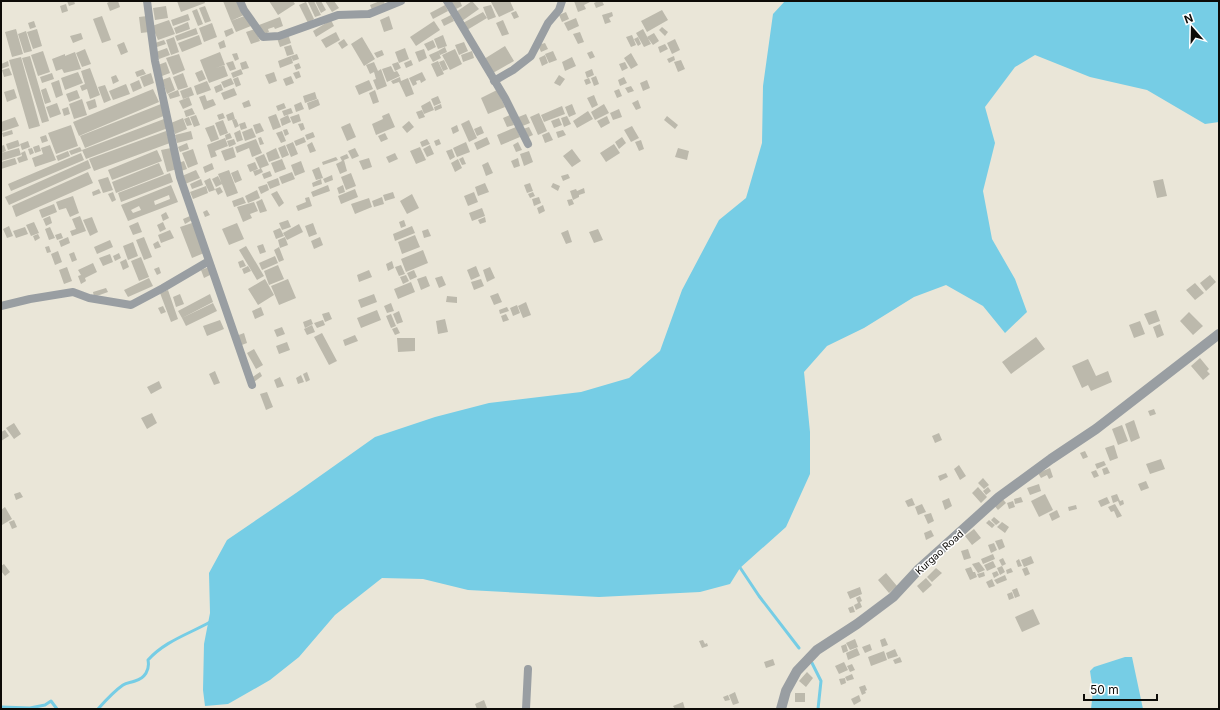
<svg xmlns="http://www.w3.org/2000/svg" width="1220" height="710" font-family="Inter,sans-serif">
<rect width="100%" height="100%" fill="#eae6d8"/>
<path fill="#76cde5" d="M 785,1 L 1219,1 L 1219,122 L 1205,124 L 1147,90 L 1090,77 L 1035,55 L 1015,67 L 985,107 L 995,143 L 983,191 L 992,239 L 1015,279 L 1027,312 L 1005,333 L 983,306 L 946,285 L 914,297 L 864,328 L 827,346 L 804,372 L 810,432 L 810,474 L 786,527 L 740,568 L 730,584 L 700,592 L 599,597 L 468,590 L 423,579 L 382,578 L 335,615 L 299,657 L 270,680 L 228,704 L 205,706 L 203,690 L 204,644 L 210,613 L 209,573 L 227,540 L 296,493 L 375,437 L 435,417 L 489,403 L 581,392 L 629,378 L 660,351 L 682,290 L 719,220 L 746,198 L 762,143 L 763,86 L 773,14 Z
M 1125,657 L 1132,657 L 1143,709 L 1091,709 L 1093,691 L 1090,671 L 1094,667 Z"/>
<g fill="none" stroke-linecap="round" stroke-linejoin="round">
<path stroke="#76cde5" stroke-width="3" d="M 739,566 L 759,596 L 799,648
M 812,663 L 821,681 L 818,709
M 1,707 L 30,708 L 45,705 L 51,701 L 57,709
M 98,709 C 106,700 113,692 123,685 C 127,682 130,683 135,681 C 145,678 150,670 148,660 C 165,641 189,634 210,622"/>
</g>
<path fill="#bcb9ac" fill-rule="evenodd" d="M 67,1 L 74,1 L 75,4 L 69,6 Z
M 111,1 L 118,1 L 120,7 L 110,11 L 107,3 Z
M 177,1 L 204,1 L 205,3 L 181,12 Z
M 223,1 L 238,1 L 244,15 L 231,21 Z
M 269,1 L 293,1 L 295,4 L 278,15 Z
M 310,1 L 314,1 L 321,15 L 315,17 L 308,2 Z
M 315,1 L 321,1 L 326,10 L 321,13 Z
M 325,1 L 334,1 L 339,8 L 332,12 Z
M 380,1 L 384,1 L 385,5 L 372,10 L 370,5 Z
M 449,1 L 460,1 L 462,6 L 454,10 Z
M 472,1 L 479,9 L 462,21 L 456,12 Z
M 493,1 L 510,1 L 514,10 L 499,17 L 491,2 Z
M 574,1 L 590,1 L 590,2 L 584,5 L 586,9 L 578,12 Z
M 598,1 L 602,1 L 604,5 L 596,8 L 594,3 Z
M 306,2 L 314,19 L 308,23 L 299,5 Z
M 66,4 L 68,11 L 62,13 L 60,6 Z
M 445,5 L 448,11 L 433,19 L 430,13 Z
M 491,5 L 496,17 L 488,20 L 483,7 Z
M 166,6 L 168,18 L 155,20 L 153,8 Z
M 205,6 L 211,21 L 205,23 L 199,8 Z
M 197,9 L 203,24 L 198,26 L 192,11 Z
M 662,10 L 668,20 L 647,32 L 641,21 Z
M 516,11 L 519,17 L 514,19 L 511,13 Z
M 483,12 L 487,18 L 467,30 L 463,23 Z
M 566,12 L 569,19 L 562,22 L 559,15 Z
M 612,12 L 613,16 L 609,18 L 611,22 L 605,24 L 602,15 Z
M 188,14 L 190,20 L 173,26 L 171,20 Z
M 247,15 L 251,26 L 236,32 L 231,21 Z
M 451,15 L 454,21 L 444,26 L 441,20 Z
M 102,16 L 111,40 L 102,43 L 93,19 Z
M 147,16 L 149,32 L 141,33 L 139,17 Z
M 389,16 L 393,29 L 384,32 L 380,20 Z
M 280,17 L 283,26 L 275,29 L 274,27 L 268,29 L 269,32 L 262,35 L 259,25 Z
M 576,18 L 579,26 L 568,31 L 564,23 Z
M 169,20 L 175,34 L 158,40 L 152,26 Z
M 331,20 L 334,26 L 316,37 L 313,31 Z
M 503,20 L 509,34 L 502,36 L 496,23 Z
M 34,21 L 36,27 L 30,29 L 28,23 Z
M 434,21 L 440,30 L 416,46 L 410,37 Z
M 188,22 L 190,29 L 176,34 L 174,28 Z
M 212,23 L 217,37 L 204,42 L 199,28 Z
M 662,27 L 668,32 L 665,36 L 659,30 Z
M 196,28 L 198,34 L 177,41 L 175,36 Z
M 232,28 L 234,33 L 226,37 L 224,31 Z
M 16,29 L 23,54 L 12,57 L 5,32 Z
M 37,29 L 42,46 L 33,49 L 27,32 Z
M 255,29 L 260,41 L 251,44 L 246,32 Z
M 643,29 L 651,44 L 644,47 L 636,33 Z
M 26,31 L 32,51 L 24,53 L 18,34 Z
M 336,32 L 340,40 L 326,48 L 321,40 Z
M 580,32 L 584,42 L 578,44 L 573,34 Z
M 81,33 L 83,39 L 73,43 L 70,36 Z
M 654,33 L 659,41 L 653,45 L 647,37 Z
M 288,34 L 291,43 L 280,47 L 277,38 Z
M 199,35 L 202,44 L 182,52 L 178,43 Z
M 443,35 L 447,46 L 438,49 L 434,39 Z
M 632,35 L 636,45 L 631,47 L 626,37 Z
M 174,37 L 179,52 L 171,55 L 166,40 Z
M 362,37 L 375,59 L 364,66 L 351,44 Z
M 638,37 L 641,44 L 638,46 L 634,39 Z
M 344,39 L 348,45 L 342,49 L 338,43 Z
M 675,39 L 680,50 L 672,54 L 667,43 Z
M 164,40 L 166,44 L 157,47 L 155,43 Z
M 224,40 L 226,47 L 220,49 L 218,43 Z
M 433,40 L 436,47 L 428,51 L 424,44 Z
M 124,42 L 128,52 L 121,55 L 117,45 Z
M 464,42 L 468,51 L 459,55 L 455,45 Z
M 545,43 L 548,49 L 541,52 L 538,45 Z
M 665,44 L 668,49 L 660,53 L 658,47 Z
M 291,45 L 294,54 L 287,56 L 284,47 Z
M 505,46 L 514,61 L 493,73 L 484,59 Z
M 445,47 L 447,52 L 440,55 L 438,51 Z
M 167,48 L 170,55 L 159,59 L 156,52 Z
M 405,48 L 409,59 L 399,63 L 395,52 Z
M 85,49 L 91,64 L 82,67 L 76,53 Z
M 424,49 L 427,58 L 419,62 L 415,52 Z
M 455,49 L 462,64 L 450,70 L 442,55 Z
M 382,50 L 384,55 L 377,58 L 374,53 Z
M 43,51 L 50,72 L 38,76 L 31,55 Z
M 438,51 L 441,58 L 433,62 L 429,55 Z
M 472,51 L 474,58 L 463,62 L 461,55 Z
M 553,51 L 557,60 L 549,63 L 545,54 Z
M 592,51 L 595,57 L 590,59 L 587,53 Z
M 75,52 L 81,69 L 64,73 L 62,69 L 56,71 L 52,59 L 65,54 L 65,56 Z
M 220,52 L 225,65 L 216,68 L 224,65 L 228,76 L 209,83 L 200,60 Z
M 237,53 L 239,59 L 235,61 L 232,54 Z
M 631,53 L 638,65 L 631,69 L 624,58 Z
M 179,54 L 185,70 L 173,75 L 166,58 Z
M 297,54 L 299,59 L 293,61 L 291,56 Z
M 545,55 L 548,63 L 542,66 L 539,58 Z
M 30,56 L 49,121 L 42,123 L 22,58 Z
M 291,56 L 293,63 L 280,68 L 278,61 Z
M 674,56 L 675,60 L 669,63 L 667,59 Z
M 21,57 L 40,126 L 29,129 L 9,60 Z
M 572,57 L 576,66 L 565,71 L 562,62 Z
M 411,60 L 413,65 L 406,68 L 404,63 Z
M 444,60 L 448,69 L 443,71 L 439,62 Z
M 681,60 L 685,69 L 678,72 L 674,62 Z
M 8,61 L 9,66 L 1,69 L 1,64 Z
M 233,61 L 236,69 L 230,71 L 226,63 Z
M 246,61 L 249,68 L 242,70 L 240,63 Z
M 438,61 L 444,74 L 437,77 L 431,64 Z
M 166,62 L 170,73 L 162,76 L 158,65 Z
M 374,62 L 378,71 L 381,69 L 387,86 L 377,90 L 373,80 L 376,79 L 374,72 L 370,74 L 366,65 Z
M 398,62 L 401,68 L 395,71 L 392,64 Z
M 625,62 L 628,68 L 622,71 L 619,64 Z
M 299,63 L 301,68 L 296,70 L 294,65 Z
M 391,66 L 394,72 L 397,71 L 400,76 L 387,82 L 382,69 Z
M 9,68 L 12,75 L 4,77 L 2,70 Z
M 90,68 L 100,95 L 90,99 L 87,89 L 82,91 L 80,86 L 85,84 L 81,71 Z
M 143,69 L 146,74 L 137,77 L 135,72 Z
M 241,69 L 243,74 L 233,78 L 231,73 Z
M 592,69 L 594,75 L 587,78 L 585,72 Z
M 202,70 L 206,79 L 199,82 L 195,73 Z
M 299,71 L 301,77 L 296,79 L 293,73 Z
M 78,72 L 83,83 L 65,90 L 61,78 Z
M 274,72 L 277,81 L 269,84 L 265,75 Z
M 422,72 L 426,80 L 421,83 L 420,80 L 416,81 L 417,84 L 413,86 L 409,78 Z
M 52,73 L 54,79 L 42,83 L 40,77 Z
M 151,73 L 154,83 L 144,87 L 140,77 Z
M 183,73 L 188,87 L 178,90 L 173,77 Z
M 116,75 L 119,81 L 113,84 L 111,77 Z
M 559,75 L 565,79 L 560,86 L 554,83 Z
M 291,76 L 294,83 L 286,86 L 283,79 Z
M 596,76 L 599,84 L 594,86 L 591,78 Z
M 170,77 L 175,90 L 167,94 L 162,80 Z
M 238,77 L 241,85 L 236,87 L 233,79 Z
M 400,77 L 401,81 L 408,78 L 414,94 L 406,97 L 399,82 L 393,84 L 391,81 Z
M 624,77 L 627,83 L 620,86 L 618,80 Z
M 231,78 L 234,84 L 224,88 L 221,82 Z
M 589,78 L 591,83 L 586,85 L 584,80 Z
M 59,80 L 63,95 L 56,98 L 51,83 Z
M 139,80 L 142,88 L 133,92 L 130,84 Z
M 369,80 L 373,89 L 359,95 L 355,86 Z
M 647,80 L 650,88 L 643,91 L 640,83 Z
M 207,81 L 211,90 L 197,95 L 194,86 Z
M 126,84 L 130,94 L 113,100 L 109,91 Z
M 221,84 L 223,90 L 216,93 L 214,87 Z
M 105,85 L 111,100 L 104,103 L 98,87 Z
M 631,86 L 634,91 L 628,93 L 625,88 Z
M 191,87 L 194,95 L 183,99 L 180,91 Z
M 46,88 L 51,102 L 45,104 L 41,90 Z
M 234,88 L 237,95 L 224,100 L 221,93 Z
M 14,89 L 17,98 L 7,102 L 4,92 Z
M 153,89 L 159,102 L 79,136 L 73,122 Z
M 619,89 L 622,96 L 617,98 L 614,91 Z
M 77,90 L 80,98 L 69,102 L 66,94 Z
M 178,90 L 180,96 L 170,99 L 168,94 Z
M 375,90 L 379,102 L 373,104 L 369,93 Z
M 497,90 L 505,107 L 488,114 L 481,98 Z
M 315,92 L 317,99 L 305,103 L 303,96 Z
M 205,95 L 207,101 L 213,99 L 216,105 L 204,110 L 199,97 Z
M 594,95 L 598,105 L 592,108 L 587,98 Z
M 438,96 L 441,103 L 434,106 L 431,99 Z
M 189,97 L 192,105 L 183,109 L 179,101 Z
M 82,99 L 87,115 L 74,119 L 69,104 Z
M 95,99 L 97,107 L 89,110 L 86,102 Z
M 318,99 L 320,105 L 309,110 L 307,103 Z
M 249,100 L 251,106 L 244,108 L 242,103 Z
M 638,100 L 641,108 L 636,110 L 632,103 Z
M 430,101 L 434,110 L 424,114 L 421,106 Z
M 301,102 L 304,109 L 296,112 L 294,105 Z
M 57,103 L 61,114 L 50,118 L 46,107 Z
M 284,103 L 286,108 L 278,111 L 276,106 Z
M 161,104 L 166,115 L 85,148 L 80,136 Z
M 441,104 L 442,108 L 435,111 L 434,107 Z
M 572,104 L 576,114 L 569,117 L 565,107 Z
M 604,104 L 609,113 L 595,120 L 591,112 Z
M 562,106 L 565,114 L 544,122 L 541,115 Z
M 68,107 L 70,114 L 64,116 L 62,109 Z
M 192,108 L 195,114 L 186,117 L 184,111 Z
M 291,108 L 293,113 L 284,116 L 282,111 Z
M 619,109 L 622,117 L 613,120 L 610,113 Z
M 422,110 L 425,117 L 419,119 L 416,112 Z
M 588,111 L 593,119 L 577,128 L 573,121 Z
M 233,112 L 235,119 L 228,121 L 226,115 Z
M 223,113 L 225,118 L 219,120 L 217,115 Z
M 389,113 L 395,127 L 376,135 L 372,124 L 383,119 L 382,116 Z
M 539,113 L 547,131 L 538,135 L 530,117 Z
M 276,114 L 281,127 L 273,130 L 268,117 Z
M 299,114 L 301,121 L 293,124 L 290,117 Z
M 526,114 L 530,123 L 520,127 L 516,118 Z
M 196,115 L 200,125 L 194,127 L 190,117 Z
M 288,115 L 291,122 L 282,126 L 280,119 Z
M 510,115 L 514,125 L 507,127 L 503,118 Z
M 567,116 L 571,124 L 564,127 L 561,118 Z
M 607,116 L 610,123 L 601,128 L 597,121 Z
M 667,116 L 678,125 L 675,129 L 664,120 Z
M 15,117 L 19,126 L 1,132 L 1,122 Z
M 189,117 L 192,125 L 187,126 L 184,119 Z
M 183,118 L 187,129 L 175,134 L 171,123 Z
M 559,118 L 562,125 L 554,128 L 551,121 Z
M 164,119 L 168,128 L 86,159 L 82,150 Z
M 236,119 L 239,126 L 235,128 L 232,120 Z
M 223,120 L 228,133 L 220,136 L 215,123 Z
M 469,120 L 477,138 L 469,142 L 461,124 Z
M 409,121 L 414,127 L 407,133 L 402,127 Z
M 245,122 L 247,128 L 241,130 L 239,124 Z
M 260,123 L 264,131 L 256,134 L 253,125 Z
M 303,123 L 305,129 L 301,131 L 298,124 Z
M 350,123 L 356,137 L 347,141 L 341,127 Z
M 71,125 L 78,146 L 56,154 L 48,133 Z
M 214,125 L 219,139 L 211,142 L 205,128 Z
M 457,125 L 459,131 L 453,134 L 451,128 Z
M 481,126 L 484,133 L 477,136 L 474,129 Z
M 632,126 L 639,138 L 631,142 L 624,130 Z
M 516,127 L 520,137 L 501,145 L 497,135 Z
M 529,127 L 533,135 L 526,138 L 523,129 Z
M 252,128 L 256,137 L 245,141 L 242,132 Z
M 287,129 L 289,134 L 285,136 L 283,130 Z
M 12,130 L 13,134 L 3,137 L 2,133 Z
M 240,130 L 243,140 L 237,142 L 234,133 Z
M 563,130 L 566,135 L 558,138 L 556,132 Z
M 166,131 L 170,143 L 94,171 L 89,159 Z
M 191,131 L 193,139 L 177,143 L 175,135 Z
M 282,131 L 286,141 L 281,143 L 276,133 Z
M 313,132 L 315,137 L 307,140 L 305,135 Z
M 549,132 L 553,140 L 545,143 L 542,135 Z
M 230,133 L 232,138 L 226,140 L 225,135 Z
M 385,133 L 388,139 L 381,142 L 378,136 Z
M 46,135 L 48,141 L 42,143 L 40,137 Z
M 261,137 L 264,144 L 260,145 L 258,138 Z
M 304,137 L 306,142 L 296,146 L 294,141 Z
M 487,137 L 490,144 L 477,150 L 474,143 Z
M 622,137 L 626,143 L 619,149 L 615,142 Z
M 225,138 L 228,146 L 215,151 L 217,156 L 211,158 L 207,145 Z
M 234,139 L 236,144 L 229,147 L 227,141 Z
M 256,139 L 262,153 L 252,157 L 249,148 L 237,153 L 235,147 Z
M 427,139 L 430,144 L 422,147 L 420,142 Z
M 439,139 L 441,144 L 436,146 L 434,141 Z
M 18,140 L 20,146 L 8,150 L 6,144 Z
M 641,140 L 644,149 L 639,151 L 635,142 Z
M 28,141 L 30,147 L 22,150 L 20,144 Z
M 293,142 L 298,154 L 291,157 L 286,145 Z
M 312,142 L 316,151 L 310,153 L 307,145 Z
M 466,142 L 470,152 L 457,157 L 453,148 Z
M 518,142 L 522,150 L 516,152 L 513,145 Z
M 187,143 L 189,149 L 180,152 L 178,147 Z
M 614,144 L 620,153 L 606,162 L 600,153 Z
M 4,145 L 6,151 L 1,153 L 1,146 Z
M 39,145 L 41,151 L 35,153 L 33,147 Z
M 50,145 L 56,160 L 35,167 L 32,158 L 43,154 L 41,148 Z
M 285,145 L 289,155 L 282,158 L 278,148 Z
M 430,145 L 434,154 L 427,157 L 423,149 Z
M 80,147 L 82,151 L 71,155 L 69,151 Z
M 233,147 L 236,157 L 225,161 L 221,151 Z
M 420,147 L 426,160 L 416,164 L 410,151 Z
M 19,148 L 21,155 L 1,161 L 1,153 Z
M 32,148 L 34,153 L 30,155 L 28,149 Z
M 171,148 L 177,169 L 167,172 L 161,150 Z
M 276,148 L 280,158 L 269,162 L 266,153 Z
M 355,148 L 359,156 L 352,159 L 348,151 Z
M 678,148 L 689,151 L 687,160 L 675,157 Z
M 193,149 L 198,164 L 188,168 L 182,153 Z
M 452,149 L 455,157 L 450,160 L 446,151 Z
M 572,149 L 581,161 L 572,167 L 563,156 Z
M 157,150 L 162,161 L 112,180 L 108,170 Z
M 25,151 L 28,160 L 19,163 L 17,158 L 22,156 L 21,153 Z
M 68,151 L 70,156 L 58,161 L 56,156 Z
M 529,151 L 533,162 L 524,166 L 520,154 Z
M 81,153 L 84,160 L 11,191 L 8,184 Z
M 395,153 L 398,159 L 389,163 L 386,157 Z
M 264,154 L 269,165 L 261,168 L 263,172 L 255,176 L 253,171 L 260,169 L 255,158 Z
M 347,154 L 349,158 L 344,160 L 347,171 L 340,174 L 336,164 L 342,161 L 340,157 Z
M 336,157 L 338,160 L 323,165 L 322,162 Z
M 463,157 L 466,164 L 462,165 L 459,159 Z
M 15,158 L 17,164 L 1,169 L 1,162 Z
M 369,158 L 372,167 L 363,170 L 359,161 Z
M 518,158 L 520,166 L 514,168 L 511,161 Z
M 282,159 L 286,169 L 275,173 L 271,163 Z
M 458,159 L 462,168 L 455,172 L 451,163 Z
M 88,160 L 91,168 L 9,205 L 5,197 Z
M 184,161 L 187,169 L 181,171 L 178,163 Z
M 301,161 L 305,172 L 295,176 L 291,165 Z
M 255,162 L 258,169 L 250,172 L 247,165 Z
M 488,162 L 493,173 L 486,176 L 482,165 Z
M 159,163 L 164,174 L 116,193 L 112,182 Z
M 212,163 L 214,169 L 205,173 L 203,167 Z
M 319,167 L 323,178 L 316,180 L 312,170 Z
M 196,170 L 200,178 L 185,184 L 182,176 Z
M 229,170 L 238,193 L 227,197 L 218,174 Z
M 238,170 L 242,180 L 235,183 L 231,173 Z
M 270,171 L 272,176 L 264,179 L 262,174 Z
M 88,172 L 93,183 L 16,217 L 12,206 Z
M 292,172 L 295,179 L 282,184 L 279,177 Z
M 170,173 L 173,182 L 121,202 L 118,193 Z
M 351,173 L 356,186 L 346,190 L 341,177 Z
M 568,174 L 570,178 L 563,181 L 561,176 Z
M 332,175 L 333,180 L 325,183 L 323,179 Z
M 218,176 L 222,184 L 216,187 L 212,179 Z
M 108,177 L 113,190 L 103,193 L 98,180 Z
M 210,178 L 215,190 L 209,192 L 204,181 Z
M 278,178 L 280,185 L 270,189 L 267,182 Z
M 201,179 L 203,185 L 192,189 L 190,184 Z
M 321,179 L 322,184 L 313,187 L 312,183 Z
M 1163,179 L 1167,196 L 1157,198 L 1153,181 Z
M 485,183 L 489,192 L 478,196 L 475,187 Z
M 530,183 L 533,191 L 527,193 L 524,185 Z
M 553,183 L 560,186 L 558,191 L 551,187 Z
M 267,184 L 269,190 L 261,194 L 258,187 Z
M 171,185 L 178,202 L 128,221 L 121,205 ZM 169,195 L 170,199 L 155,205 L 154,201 ZM 139,206 L 141,210 L 133,213 L 131,210 Z
M 328,185 L 330,191 L 313,197 L 311,192 Z
M 343,185 L 345,192 L 339,194 L 337,188 Z
M 206,186 L 208,193 L 193,199 L 190,192 Z
M 220,187 L 223,192 L 218,195 L 215,189 Z
M 584,188 L 585,193 L 579,195 L 579,197 L 573,200 L 570,191 L 576,189 L 577,191 Z
M 99,189 L 101,193 L 93,196 L 92,192 Z
M 355,189 L 358,197 L 341,204 L 338,196 Z
M 257,190 L 260,198 L 248,203 L 245,196 Z
M 277,191 L 284,203 L 279,207 L 271,194 Z
M 113,192 L 116,200 L 112,202 L 108,194 Z
M 393,192 L 395,198 L 385,201 L 383,195 Z
M 474,192 L 478,202 L 468,206 L 464,196 Z
M 533,192 L 535,196 L 530,198 L 528,194 Z
M 412,194 L 419,208 L 407,214 L 400,201 Z
M 73,196 L 79,213 L 70,217 L 66,208 L 59,210 L 56,202 Z
M 243,197 L 246,203 L 234,207 L 232,201 Z
M 309,197 L 312,206 L 298,211 L 296,206 L 306,202 L 305,198 Z
M 382,197 L 384,204 L 374,207 L 372,201 Z
M 539,197 L 541,203 L 534,206 L 532,199 Z
M 369,198 L 372,207 L 355,214 L 351,204 Z
M 262,199 L 267,211 L 260,213 L 256,202 Z
M 572,199 L 574,204 L 569,206 L 567,200 Z
M 254,202 L 258,211 L 250,214 L 252,218 L 243,222 L 237,207 Z
M 54,204 L 57,212 L 42,218 L 39,210 Z
M 543,205 L 545,211 L 539,214 L 537,208 Z
M 482,208 L 485,216 L 472,221 L 469,213 Z
M 207,210 L 210,215 L 205,217 L 203,212 Z
M 166,212 L 169,218 L 163,221 L 161,215 Z
M 50,216 L 52,223 L 46,226 L 43,219 Z
M 80,216 L 86,231 L 72,236 L 70,231 L 76,229 L 72,219 Z
M 190,216 L 192,220 L 185,224 L 183,219 Z
M 92,217 L 98,232 L 90,236 L 83,220 Z
M 485,217 L 486,222 L 480,224 L 478,220 Z
M 288,220 L 291,227 L 282,230 L 279,223 Z
M 404,220 L 406,226 L 401,228 L 399,222 Z
M 34,222 L 39,233 L 31,236 L 26,225 Z
M 138,222 L 142,232 L 133,235 L 129,226 Z
M 163,222 L 166,229 L 160,232 L 157,225 Z
M 192,223 L 204,253 L 192,258 L 180,227 Z
M 237,223 L 244,239 L 229,245 L 222,229 Z
M 313,223 L 317,234 L 309,237 L 305,226 Z
M 299,224 L 303,232 L 287,240 L 283,233 Z
M 9,226 L 13,236 L 7,238 L 3,229 Z
M 412,226 L 415,233 L 395,241 L 393,234 Z
M 25,227 L 28,234 L 16,238 L 13,231 Z
M 50,227 L 55,238 L 49,240 L 45,229 Z
M 280,228 L 284,236 L 276,239 L 273,231 Z
M 428,229 L 431,236 L 424,238 L 422,231 Z
M 598,229 L 603,240 L 594,243 L 589,232 Z
M 170,230 L 174,238 L 161,243 L 158,235 Z
M 568,230 L 572,242 L 566,244 L 561,233 Z
M 61,233 L 63,238 L 57,240 L 55,235 Z
M 38,234 L 40,238 L 35,241 L 33,236 Z
M 415,235 L 420,247 L 402,254 L 398,242 Z
M 68,237 L 70,243 L 61,247 L 59,241 Z
M 144,237 L 152,257 L 144,260 L 136,240 Z
M 285,237 L 288,245 L 280,248 L 278,240 Z
M 320,237 L 323,245 L 314,249 L 311,241 Z
M 110,240 L 113,247 L 97,254 L 94,247 Z
M 158,241 L 161,247 L 155,249 L 153,244 Z
M 133,242 L 138,256 L 128,260 L 123,246 Z
M 263,244 L 266,252 L 260,254 L 257,246 Z
M 49,246 L 51,252 L 47,253 L 45,247 Z
M 246,246 L 264,276 L 257,280 L 239,250 Z
M 279,247 L 284,260 L 279,262 L 274,250 Z
M 423,250 L 428,263 L 406,272 L 401,259 Z
M 58,251 L 62,262 L 55,265 L 51,254 Z
M 74,252 L 77,260 L 72,262 L 69,254 Z
M 119,253 L 121,258 L 115,261 L 113,256 Z
M 110,254 L 113,262 L 103,266 L 99,258 Z
M 275,256 L 278,263 L 262,270 L 259,263 Z
M 141,257 L 149,277 L 139,281 L 131,261 Z
M 126,259 L 129,267 L 123,270 L 120,262 Z
M 243,260 L 246,266 L 240,268 L 238,262 Z
M 392,261 L 394,268 L 388,271 L 386,264 Z
M 93,263 L 97,272 L 85,278 L 86,281 L 81,284 L 78,276 L 81,275 L 78,270 Z
M 278,265 L 284,279 L 269,285 L 264,271 Z
M 401,265 L 405,274 L 399,276 L 395,267 Z
M 248,266 L 251,271 L 244,274 L 242,269 Z
M 476,266 L 480,276 L 471,280 L 467,270 Z
M 67,267 L 72,281 L 64,284 L 59,270 Z
M 159,267 L 161,273 L 157,275 L 154,269 Z
M 209,267 L 212,274 L 204,278 L 201,270 Z
M 490,267 L 495,278 L 487,282 L 483,270 Z
M 369,270 L 372,277 L 359,282 L 357,275 Z
M 414,270 L 417,277 L 410,280 L 407,273 Z
M 406,275 L 409,281 L 403,284 L 400,277 Z
M 1210,275 L 1216,282 L 1206,291 L 1200,283 Z
M 426,276 L 430,286 L 421,290 L 417,279 Z
M 442,276 L 446,285 L 439,288 L 435,278 Z
M 149,278 L 153,286 L 128,297 L 124,290 Z
M 265,279 L 274,295 L 258,305 L 248,289 Z
M 288,279 L 296,298 L 279,305 L 271,286 Z
M 481,279 L 484,286 L 474,290 L 471,282 Z
M 411,282 L 415,292 L 398,299 L 394,289 Z
M 1195,283 L 1204,293 L 1195,300 L 1186,290 Z
M 106,288 L 108,292 L 94,297 L 93,292 Z
M 168,290 L 178,319 L 171,322 L 160,293 Z
M 498,293 L 502,302 L 494,305 L 490,296 Z
M 180,294 L 184,304 L 176,307 L 173,297 Z
M 210,294 L 213,302 L 182,318 L 178,311 Z
M 374,294 L 377,302 L 361,308 L 358,300 Z
M 447,296 L 457,297 L 457,303 L 446,302 Z
M 526,302 L 531,315 L 523,318 L 518,306 Z
M 213,303 L 217,311 L 186,326 L 182,318 Z
M 391,303 L 394,311 L 387,313 L 384,306 Z
M 517,305 L 520,313 L 513,316 L 510,308 Z
M 163,306 L 166,312 L 161,314 L 158,308 Z
M 261,307 L 264,315 L 255,319 L 252,311 Z
M 507,307 L 509,311 L 500,314 L 499,310 Z
M 377,310 L 381,320 L 361,328 L 357,318 Z
M 1156,310 L 1160,321 L 1149,325 L 1144,314 Z
M 399,311 L 403,322 L 397,324 L 393,314 Z
M 329,312 L 332,319 L 325,322 L 322,314 Z
M 1189,312 L 1203,326 L 1193,335 L 1180,321 Z
M 391,314 L 396,326 L 391,328 L 386,316 Z
M 506,314 L 509,320 L 503,322 L 501,316 Z
M 311,319 L 313,324 L 305,328 L 303,322 Z
M 445,319 L 448,332 L 438,334 L 436,321 Z
M 220,320 L 224,329 L 207,336 L 203,326 Z
M 323,320 L 325,325 L 317,328 L 314,323 Z
M 1140,321 L 1145,334 L 1134,338 L 1129,325 Z
M 1160,324 L 1164,335 L 1157,338 L 1153,327 Z
M 312,325 L 315,332 L 307,335 L 304,329 Z
M 282,327 L 285,334 L 277,337 L 274,330 Z
M 397,327 L 400,333 L 395,335 L 392,329 Z
M 244,333 L 247,343 L 239,346 L 236,336 Z
M 322,333 L 337,361 L 329,365 L 314,337 Z
M 355,335 L 358,341 L 345,346 L 343,340 Z
M 1036,337 L 1045,349 L 1011,374 L 1002,362 Z
M 397,338 L 415,338 L 415,351 L 398,352 Z
M 287,342 L 290,350 L 279,354 L 276,346 Z
M 254,349 L 263,365 L 256,369 L 247,353 Z
M 1200,358 L 1209,369 L 1207,371 L 1210,374 L 1203,380 L 1191,366 Z
M 1088,359 L 1096,376 L 1108,371 L 1112,382 L 1091,391 L 1088,385 L 1082,388 L 1072,366 Z
M 215,371 L 220,383 L 214,385 L 209,374 Z
M 260,372 L 262,376 L 254,382 L 251,378 Z
M 307,372 L 310,380 L 306,382 L 303,374 Z
M 301,375 L 304,382 L 298,384 L 296,378 Z
M 280,377 L 284,386 L 277,388 L 274,380 Z
M 159,381 L 162,388 L 151,394 L 147,387 Z
M 267,392 L 273,407 L 266,410 L 260,394 Z
M 1154,409 L 1156,414 L 1150,416 L 1148,411 Z
M 152,413 L 157,423 L 147,429 L 141,418 Z
M 1134,420 L 1140,438 L 1131,442 L 1125,424 Z
M 14,423 L 21,434 L 14,439 L 6,428 Z
M 1122,425 L 1128,441 L 1118,445 L 1112,429 Z
M 5,430 L 9,436 L 1,441 L 1,432 Z
M 939,433 L 942,440 L 935,443 L 932,436 Z
M 1114,445 L 1118,458 L 1110,461 L 1105,448 Z
M 1085,451 L 1088,457 L 1083,459 L 1080,453 Z
M 1161,459 L 1165,469 L 1150,474 L 1146,464 Z
M 1104,461 L 1106,465 L 1097,469 L 1095,464 Z
M 959,465 L 966,476 L 960,480 L 954,469 Z
M 1107,467 L 1110,473 L 1104,475 L 1102,469 Z
M 1050,468 L 1053,477 L 1049,479 L 1047,475 L 1041,478 L 1038,473 Z
M 1096,470 L 1099,476 L 1094,478 L 1091,472 Z
M 946,473 L 948,477 L 940,481 L 938,476 Z
M 983,478 L 989,485 L 984,489 L 978,483 Z
M 1146,481 L 1149,488 L 1141,491 L 1138,484 Z
M 1039,484 L 1041,491 L 1030,495 L 1027,488 Z
M 978,487 L 987,497 L 981,503 L 972,493 Z
M 988,487 L 991,491 L 986,495 L 983,491 Z
M 20,492 L 23,497 L 16,500 L 14,494 Z
M 1045,494 L 1053,510 L 1039,517 L 1031,501 Z
M 1117,494 L 1120,501 L 1123,500 L 1124,504 L 1120,506 L 1118,501 L 1113,503 L 1111,496 Z
M 1021,497 L 1023,502 L 1015,504 L 1014,499 Z
M 1107,497 L 1110,503 L 1101,507 L 1098,501 Z
M 912,498 L 915,505 L 908,507 L 905,501 Z
M 949,498 L 952,506 L 945,510 L 942,501 Z
M 1002,498 L 1006,503 L 998,510 L 993,504 Z
M 1013,501 L 1015,507 L 1009,509 L 1007,503 Z
M 922,504 L 926,512 L 918,515 L 915,507 Z
M 1115,504 L 1122,516 L 1117,518 L 1114,511 L 1111,512 L 1108,507 Z
M 1076,505 L 1077,509 L 1069,511 L 1068,507 Z
M 5,507 L 12,519 L 2,525 L 1,522 L 1,510 Z
M 1057,510 L 1060,517 L 1052,521 L 1049,514 Z
M 931,513 L 934,521 L 928,524 L 924,515 Z
M 994,517 L 1000,522 L 996,525 L 991,520 Z
M 14,520 L 17,527 L 12,529 L 9,522 Z
M 989,520 L 995,525 L 992,528 L 986,523 Z
M 1002,522 L 1009,527 L 1005,533 L 997,527 Z
M 974,529 L 981,538 L 972,545 L 965,536 Z
M 931,530 L 934,536 L 926,540 L 924,533 Z
M 1002,539 L 1005,547 L 999,550 L 995,541 Z
M 994,543 L 997,550 L 991,553 L 988,545 Z
M 968,549 L 971,558 L 964,560 L 961,551 Z
M 993,554 L 995,559 L 983,564 L 981,559 Z
M 1031,556 L 1034,563 L 1024,567 L 1021,560 Z
M 1003,558 L 1006,564 L 1002,566 L 999,560 Z
M 1019,559 L 1022,566 L 1018,567 L 1016,561 Z
M 993,561 L 996,567 L 987,571 L 984,565 Z
M 979,562 L 985,570 L 978,573 L 972,564 Z
M 4,564 L 10,572 L 5,576 L 1,571 L 1,566 Z
M 1002,566 L 1005,572 L 1000,575 L 997,568 Z
M 971,567 L 973,572 L 975,572 L 977,577 L 970,580 L 965,569 Z
M 1027,567 L 1030,574 L 1025,576 L 1022,569 Z
M 936,568 L 942,573 L 932,582 L 927,577 Z
M 1011,568 L 1013,572 L 1007,574 L 1006,570 Z
M 997,571 L 999,575 L 994,578 L 992,573 Z
M 984,572 L 985,576 L 979,578 L 977,574 Z
M 886,573 L 897,586 L 889,593 L 878,580 Z
M 1005,575 L 1007,580 L 997,584 L 994,580 Z
M 926,578 L 932,585 L 923,593 L 917,586 Z
M 992,579 L 995,586 L 989,588 L 986,582 Z
M 860,587 L 862,594 L 850,599 L 847,592 Z
M 1017,588 L 1020,596 L 1015,598 L 1012,590 Z
M 1012,592 L 1014,598 L 1009,600 L 1007,594 Z
M 860,596 L 862,601 L 858,603 L 856,598 Z
M 860,602 L 862,607 L 856,610 L 854,605 Z
M 853,606 L 855,612 L 850,613 L 848,608 Z
M 1033,609 L 1040,624 L 1022,632 L 1015,617 Z
M 885,638 L 888,645 L 882,647 L 880,640 Z
M 855,639 L 858,647 L 850,650 L 846,643 Z
M 703,640 L 705,644 L 707,643 L 708,646 L 702,648 L 699,641 Z
M 846,644 L 848,651 L 843,653 L 841,646 Z
M 870,644 L 872,650 L 865,653 L 862,647 Z
M 857,648 L 860,655 L 848,660 L 846,653 Z
M 895,649 L 898,656 L 888,659 L 886,653 Z
M 884,651 L 887,660 L 871,666 L 868,657 Z
M 900,657 L 902,662 L 895,664 L 893,660 Z
M 773,659 L 775,665 L 766,668 L 764,662 Z
M 844,662 L 848,670 L 839,674 L 835,666 Z
M 852,664 L 855,670 L 850,672 L 847,666 Z
M 807,672 L 813,678 L 806,687 L 799,681 Z
M 852,674 L 854,679 L 847,681 L 845,677 Z
M 845,678 L 846,683 L 841,685 L 839,679 Z
M 865,685 L 867,690 L 865,691 L 866,693 L 862,695 L 859,687 Z
M 735,692 L 739,703 L 733,705 L 729,695 Z
M 795,693 L 805,693 L 805,702 L 795,702 Z
M 728,695 L 730,700 L 725,701 L 723,697 Z
M 859,695 L 861,701 L 854,705 L 851,699 Z
M 484,700 L 487,708 L 477,709 L 475,704 Z
M 683,702 L 685,709 L 675,709 L 673,706 Z"/>
<g fill="none" stroke-linecap="round" stroke-linejoin="round">
<path stroke="#999ea2" stroke-width="8" d="M 147,1 L 155,61 L 180,177 L 252,385
M 240,1 L 244,10 L 263,37 L 279,36 L 338,15 L 369,14 L 401,1
M 447,1 L 505,98 L 528,144
M 494,81 L 513,70 L 531,56 L 548,23 L 559,10 L 562,1
M 1,306 L 30,299 L 73,292 L 89,298 L 131,305 L 163,288 L 209,261
M 526,709 L 528,669"/>
<path stroke="#999ea2" stroke-width="10" d="M 781,709 L 786,691 L 797,671 L 817,650 L 857,624 L 893,597 L 919,569 L 999,497 L 1051,459 L 1096,429 L 1219,334"/>
</g>
<g text-anchor="middle" stroke-width="3" stroke-linejoin="round" paint-order="stroke">
<g font-size="10" fill="#0d0b07" stroke="#fff">
<text transform="translate(939 552) rotate(-42)" y="4">Kurgao Road</text>
</g>
</g>
<rect width="1220" height="710" fill="none" stroke="#0d0b07" stroke-width="4"/>
<g transform="translate(1192 28) rotate(340)" stroke="#ffffff" stroke-width="3" paint-order="stroke">
<path d="M0-3L7 15L0 10L-7 15Z" fill="#0d0b07"/>
<text y="-6" font-size="11" font-weight="bold" text-anchor="middle" fill="#0d0b07">N</text>
</g>
<path d="M1084 694v6h73v-6" fill="none" stroke="#0d0b07" stroke-width="2"/>
<text x="1090" y="694" font-size="12" fill="#0d0b07" stroke="#ffffff" stroke-width="3" paint-order="stroke">50 m</text>
</svg>
